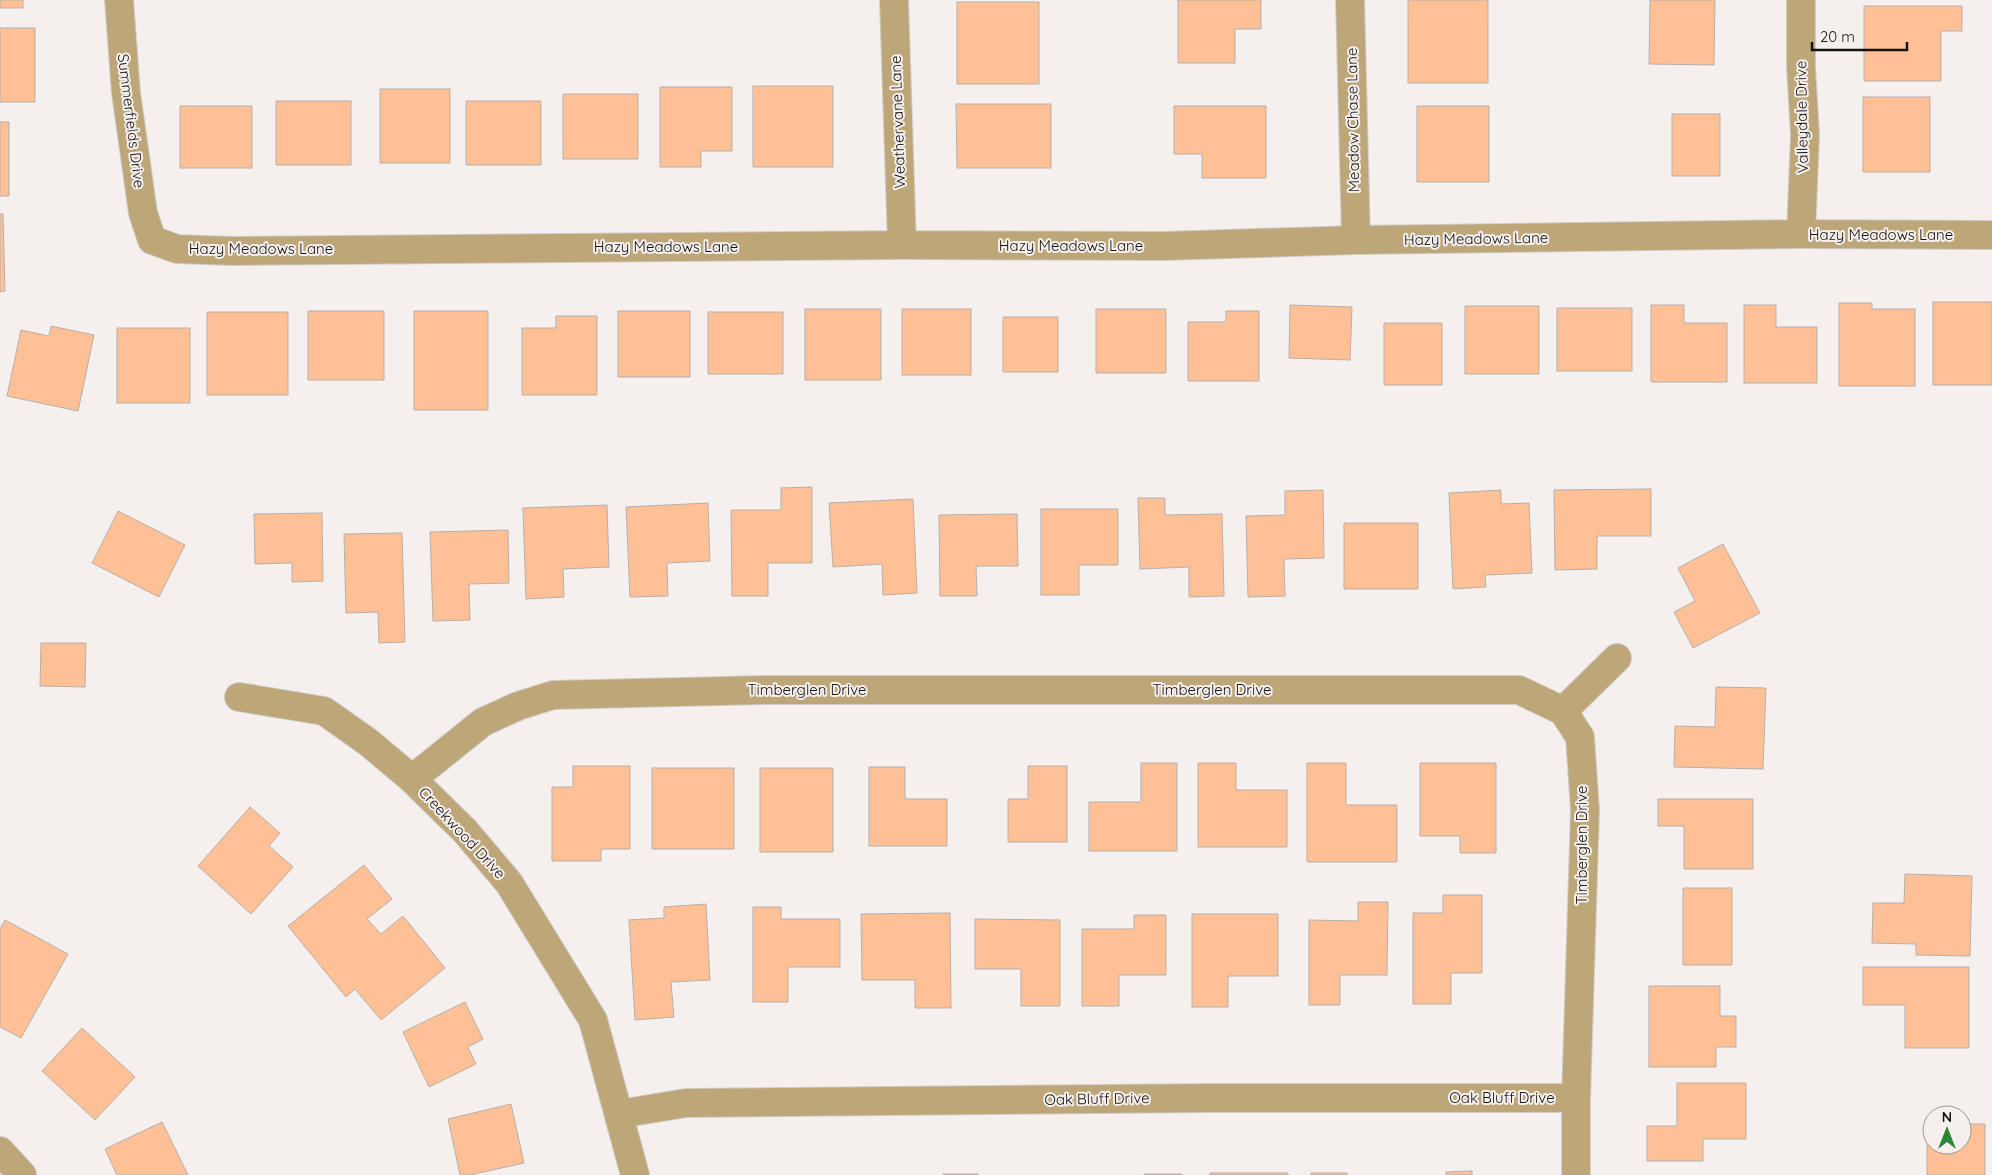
<svg xmlns="http://www.w3.org/2000/svg" width="1992" height="1175" font-family="Quicksand,sans-serif">
<rect width="100%" height="100%" fill="#f5f0ed"/>
<path fill="#fec094" stroke="#b5b0ad" d="M 0,0 L 23,0 L 23,8 L 0,8 Z
M 1178,0 L 1261,0 L 1261,29 L 1235,29 L 1235,63 L 1178,63 Z
M 1408,0 L 1488,0 L 1488,83 L 1408,83 Z
M 1650,0 L 1715,0 L 1714,65 L 1649,64 Z
M 957,2 L 1039,2 L 1039,84 L 957,84 Z
M 1864,6 L 1962,6 L 1962,31 L 1941,31 L 1941,81 L 1864,81 Z
M 0,28 L 35,28 L 35,102 L 0,102 Z
M 753,86 L 833,86 L 833,167 L 753,167 Z
M 660,87 L 732,87 L 732,151 L 701,151 L 701,167 L 660,167 Z
M 380,89 L 450,89 L 450,163 L 380,163 Z
M 563,94 L 638,94 L 638,159 L 563,159 Z
M 1863,97 L 1930,97 L 1930,172 L 1863,172 Z
M 276,101 L 351,101 L 351,165 L 276,165 Z
M 466,101 L 541,101 L 541,165 L 466,165 Z
M 956,104 L 1051,104 L 1051,168 L 957,168 Z
M 180,106 L 252,106 L 252,168 L 180,168 Z
M 1174,106 L 1266,106 L 1266,178 L 1202,178 L 1202,154 L 1174,154 Z
M 1417,106 L 1489,106 L 1489,182 L 1417,182 Z
M 1672,114 L 1720,114 L 1720,176 L 1672,176 Z
M 0,122 L 9,122 L 9,196 L 0,196 Z
M 0,214 L 3,214 L 5,291 L 0,292 Z
M 1933,302 L 1992,302 L 1992,385 L 1933,385 Z
M 1839,303 L 1872,303 L 1872,309 L 1915,309 L 1915,386 L 1839,386 Z
M 1290,305 L 1352,307 L 1350,360 L 1289,358 Z
M 1651,305 L 1684,305 L 1684,323 L 1727,323 L 1727,382 L 1651,382 Z
M 1744,305 L 1776,305 L 1776,327 L 1817,327 L 1817,383 L 1744,383 Z
M 1465,306 L 1539,306 L 1539,374 L 1465,374 Z
M 1557,308 L 1632,308 L 1632,371 L 1557,371 Z
M 805,309 L 881,309 L 881,380 L 805,380 Z
M 902,309 L 971,309 L 971,375 L 902,375 Z
M 1096,309 L 1166,309 L 1166,373 L 1096,373 Z
M 308,311 L 384,311 L 384,380 L 308,380 Z
M 414,311 L 488,311 L 488,410 L 414,410 Z
M 618,311 L 690,311 L 690,377 L 618,377 Z
M 1226,311 L 1259,311 L 1259,381 L 1188,381 L 1188,322 L 1226,322 Z
M 207,312 L 288,312 L 288,395 L 207,395 Z
M 708,312 L 783,312 L 783,374 L 708,374 Z
M 556,316 L 597,316 L 597,395 L 522,395 L 522,328 L 556,328 Z
M 1003,317 L 1058,317 L 1058,372 L 1003,372 Z
M 1384,323 L 1442,323 L 1442,385 L 1384,385 Z
M 51,326 L 94,335 L 78,411 L 7,396 L 21,330 L 49,336 Z
M 117,328 L 190,328 L 190,403 L 117,403 Z
M 812,487 L 812,563 L 768,563 L 768,596 L 732,596 L 731,510 L 781,510 L 781,488 Z
M 1651,489 L 1651,536 L 1597,536 L 1597,569 L 1555,570 L 1554,490 Z
M 1323,490 L 1324,558 L 1284,559 L 1285,596 L 1248,597 L 1246,516 L 1285,515 L 1285,491 Z
M 1501,490 L 1501,504 L 1529,503 L 1532,573 L 1485,575 L 1486,587 L 1453,589 L 1449,493 Z
M 1138,498 L 1165,498 L 1165,515 L 1222,514 L 1224,596 L 1189,597 L 1189,567 L 1140,569 Z
M 913,499 L 917,593 L 883,595 L 882,564 L 833,567 L 829,503 Z
M 708,503 L 710,561 L 667,563 L 668,596 L 630,597 L 626,507 Z
M 607,505 L 609,567 L 563,569 L 564,597 L 526,599 L 523,508 Z
M 1041,509 L 1118,509 L 1118,565 L 1079,565 L 1079,595 L 1041,595 Z
M 118,511 L 185,545 L 159,597 L 92,563 Z
M 322,513 L 323,581 L 292,582 L 292,563 L 255,564 L 254,514 Z
M 1017,514 L 1018,566 L 976,566 L 977,596 L 940,596 L 939,515 Z
M 1344,523 L 1418,523 L 1418,589 L 1344,589 Z
M 508,530 L 509,583 L 469,584 L 470,620 L 433,621 L 430,532 Z
M 402,533 L 405,642 L 379,643 L 378,612 L 346,613 L 344,534 Z
M 1723,544 L 1760,613 L 1693,648 L 1674,612 L 1695,601 L 1678,568 Z
M 41,643 L 86,643 L 85,687 L 40,686 Z
M 1716,687 L 1766,688 L 1763,769 L 1674,767 L 1675,726 L 1715,727 Z
M 1141,763 L 1177,763 L 1177,851 L 1089,851 L 1089,802 L 1141,802 Z
M 1198,763 L 1236,763 L 1236,790 L 1287,790 L 1287,847 L 1198,847 Z
M 1307,763 L 1346,763 L 1346,805 L 1397,805 L 1397,862 L 1307,862 Z
M 1420,763 L 1496,763 L 1496,853 L 1460,853 L 1460,836 L 1420,836 Z
M 573,766 L 630,766 L 630,849 L 601,849 L 601,861 L 552,861 L 552,787 L 573,787 Z
M 1028,766 L 1067,766 L 1067,842 L 1008,842 L 1008,799 L 1028,799 Z
M 869,767 L 905,767 L 905,799 L 947,799 L 947,846 L 869,846 Z
M 652,768 L 734,768 L 734,849 L 652,849 Z
M 760,768 L 833,768 L 833,852 L 760,852 Z
M 1658,799 L 1753,799 L 1753,869 L 1684,869 L 1684,826 L 1658,826 Z
M 250,807 L 280,833 L 269,846 L 293,867 L 251,914 L 198,866 Z
M 364,865 L 392,899 L 367,919 L 381,934 L 403,916 L 445,968 L 381,1020 L 355,989 L 346,997 L 288,926 Z
M 1905,874 L 1972,876 L 1970,956 L 1916,955 L 1916,944 L 1872,943 L 1873,903 L 1904,903 Z
M 1683,888 L 1732,888 L 1732,965 L 1683,965 Z
M 1443,895 L 1482,895 L 1482,973 L 1451,973 L 1451,1004 L 1413,1004 L 1413,913 L 1443,913 Z
M 1358,902 L 1388,902 L 1387,975 L 1340,975 L 1340,1005 L 1309,1005 L 1309,920 L 1358,921 Z
M 706,904 L 710,980 L 671,982 L 674,1017 L 635,1020 L 629,920 L 664,918 L 664,907 Z
M 753,907 L 781,907 L 781,919 L 840,919 L 840,967 L 788,967 L 788,1002 L 753,1002 Z
M 950,913 L 951,1008 L 915,1008 L 915,980 L 862,980 L 861,914 Z
M 1192,914 L 1278,914 L 1278,976 L 1228,976 L 1228,1007 L 1192,1007 Z
M 1134,915 L 1166,915 L 1166,975 L 1119,975 L 1119,1006 L 1082,1006 L 1082,929 L 1134,929 Z
M 975,919 L 1060,920 L 1060,1006 L 1021,1006 L 1021,969 L 975,969 Z
M 5,920 L 68,954 L 21,1038 L 0,1027 L 0,929 Z
M 1863,967 L 1969,967 L 1969,1048 L 1905,1048 L 1905,1005 L 1863,1005 Z
M 1649,986 L 1720,986 L 1720,1016 L 1736,1016 L 1736,1047 L 1716,1047 L 1716,1067 L 1649,1067 Z
M 465,1002 L 483,1039 L 468,1047 L 476,1064 L 429,1087 L 403,1032 Z
M 82,1028 L 135,1077 L 95,1120 L 42,1071 Z
M 1677,1083 L 1746,1083 L 1746,1139 L 1703,1139 L 1703,1161 L 1647,1161 L 1647,1126 L 1677,1126 Z
M 511,1104 L 524,1163 L 470,1175 L 460,1175 L 448,1119 Z
M 162,1122 L 188,1175 L 117,1175 L 105,1149 Z
M 1927,1124 L 1932,1124 L 1932,1145 L 1962,1145 L 1962,1124 L 1985,1124 L 1985,1175 L 1927,1175 Z
M 1472,1171 L 1472,1175 L 1446,1175 L 1446,1172 Z
M 1210,1173 L 1288,1173 L 1288,1175 L 1210,1175 Z
M 1311,1173 L 1347,1173 L 1347,1175 L 1311,1175 Z
M 943,1174 L 978,1174 L 978,1175 L 943,1175 Z
M 1144,1174 L 1182,1174 L 1182,1175 L 1144,1175 Z"/>
<g fill="none" stroke-linecap="round" stroke-linejoin="round">
<defs>
<path id="minor" d="M 119,0 L 126,93 L 143,213 L 152,240 L 177,249 L 232,251 L 902,245 L 1164,246 L 1356,240 L 1801,234 L 1992,235
M 894,0 L 902,245
M 1350,0 L 1356,240
M 1801,0 L 1801,67 L 1805,135 L 1801,234
M 239,697 L 324,711 L 368,742 L 412,779 L 465,831 L 509,883 L 593,1020 L 635,1175
M 1563,711 L 1617,658
M 412,779 L 483,722 L 518,706 L 553,695 L 765,690 L 1519,690 L 1563,711 L 1580,737 L 1585,810 L 1576,1098 L 1576,1175
M 619,1114 L 686,1103 L 1206,1098 L 1576,1098
M 0,1151 L 22,1175"/>
</defs>
<use href="#minor" stroke="#d1cdca" stroke-width="30"/>
<use href="#minor" stroke="#bda677" stroke-width="28"/>
</g>
<g text-anchor="middle" stroke-width="4" stroke-linejoin="round" paint-order="stroke">
<g font-size="15" fill="#151312" stroke="#f5f0ed">
<text transform="translate(1802 117) rotate(-91)" y="5">Valleydale Drive</text>
<text transform="translate(1353 120) rotate(-91)" y="5">Meadow Chase Lane</text>
<text transform="translate(131 121) rotate(83)" y="5">Summerfields Drive</text>
<text transform="translate(898 122) rotate(-92)" y="5">Weathervane Lane</text>
<text x="1881" y="240">Hazy Meadows Lane</text>
<text transform="translate(1476 239) rotate(-1)" y="5">Hazy Meadows Lane</text>
<text x="1071" y="251">Hazy Meadows Lane</text>
<text x="666" y="252">Hazy Meadows Lane</text>
<text x="261" y="254">Hazy Meadows Lane</text>
<text x="807" y="695">Timberglen Drive</text>
<text x="1212" y="695">Timberglen Drive</text>
<text transform="translate(462 833) rotate(47)" y="5">Creekwood Drive</text>
<text transform="translate(1582 845) rotate(-90)" y="5">Timberglen Drive</text>
<text x="1502" y="1103">Oak Bluff Drive</text>
<text transform="translate(1097 1099) rotate(-1)" y="5">Oak Bluff Drive</text>
</g>
</g>
<g transform="translate(1947 1130)"><circle r="24" fill="#f5f0ed" stroke="#9b9895"/>
<path d="M0-4L9 19L0 12L-9 19Z" fill="#2b8535"/>
<text y="-8" font-size="14" font-weight="bold" text-anchor="middle" fill="#151312">N</text>
</g>
<path d="M1812 42v8h95v-8" fill="none" stroke="#151312" stroke-width="2.5"/>
<text x="1820" y="42" font-size="15" fill="#151312" stroke="#f5f0ed" stroke-width="4" paint-order="stroke">20 m</text>
</svg>
